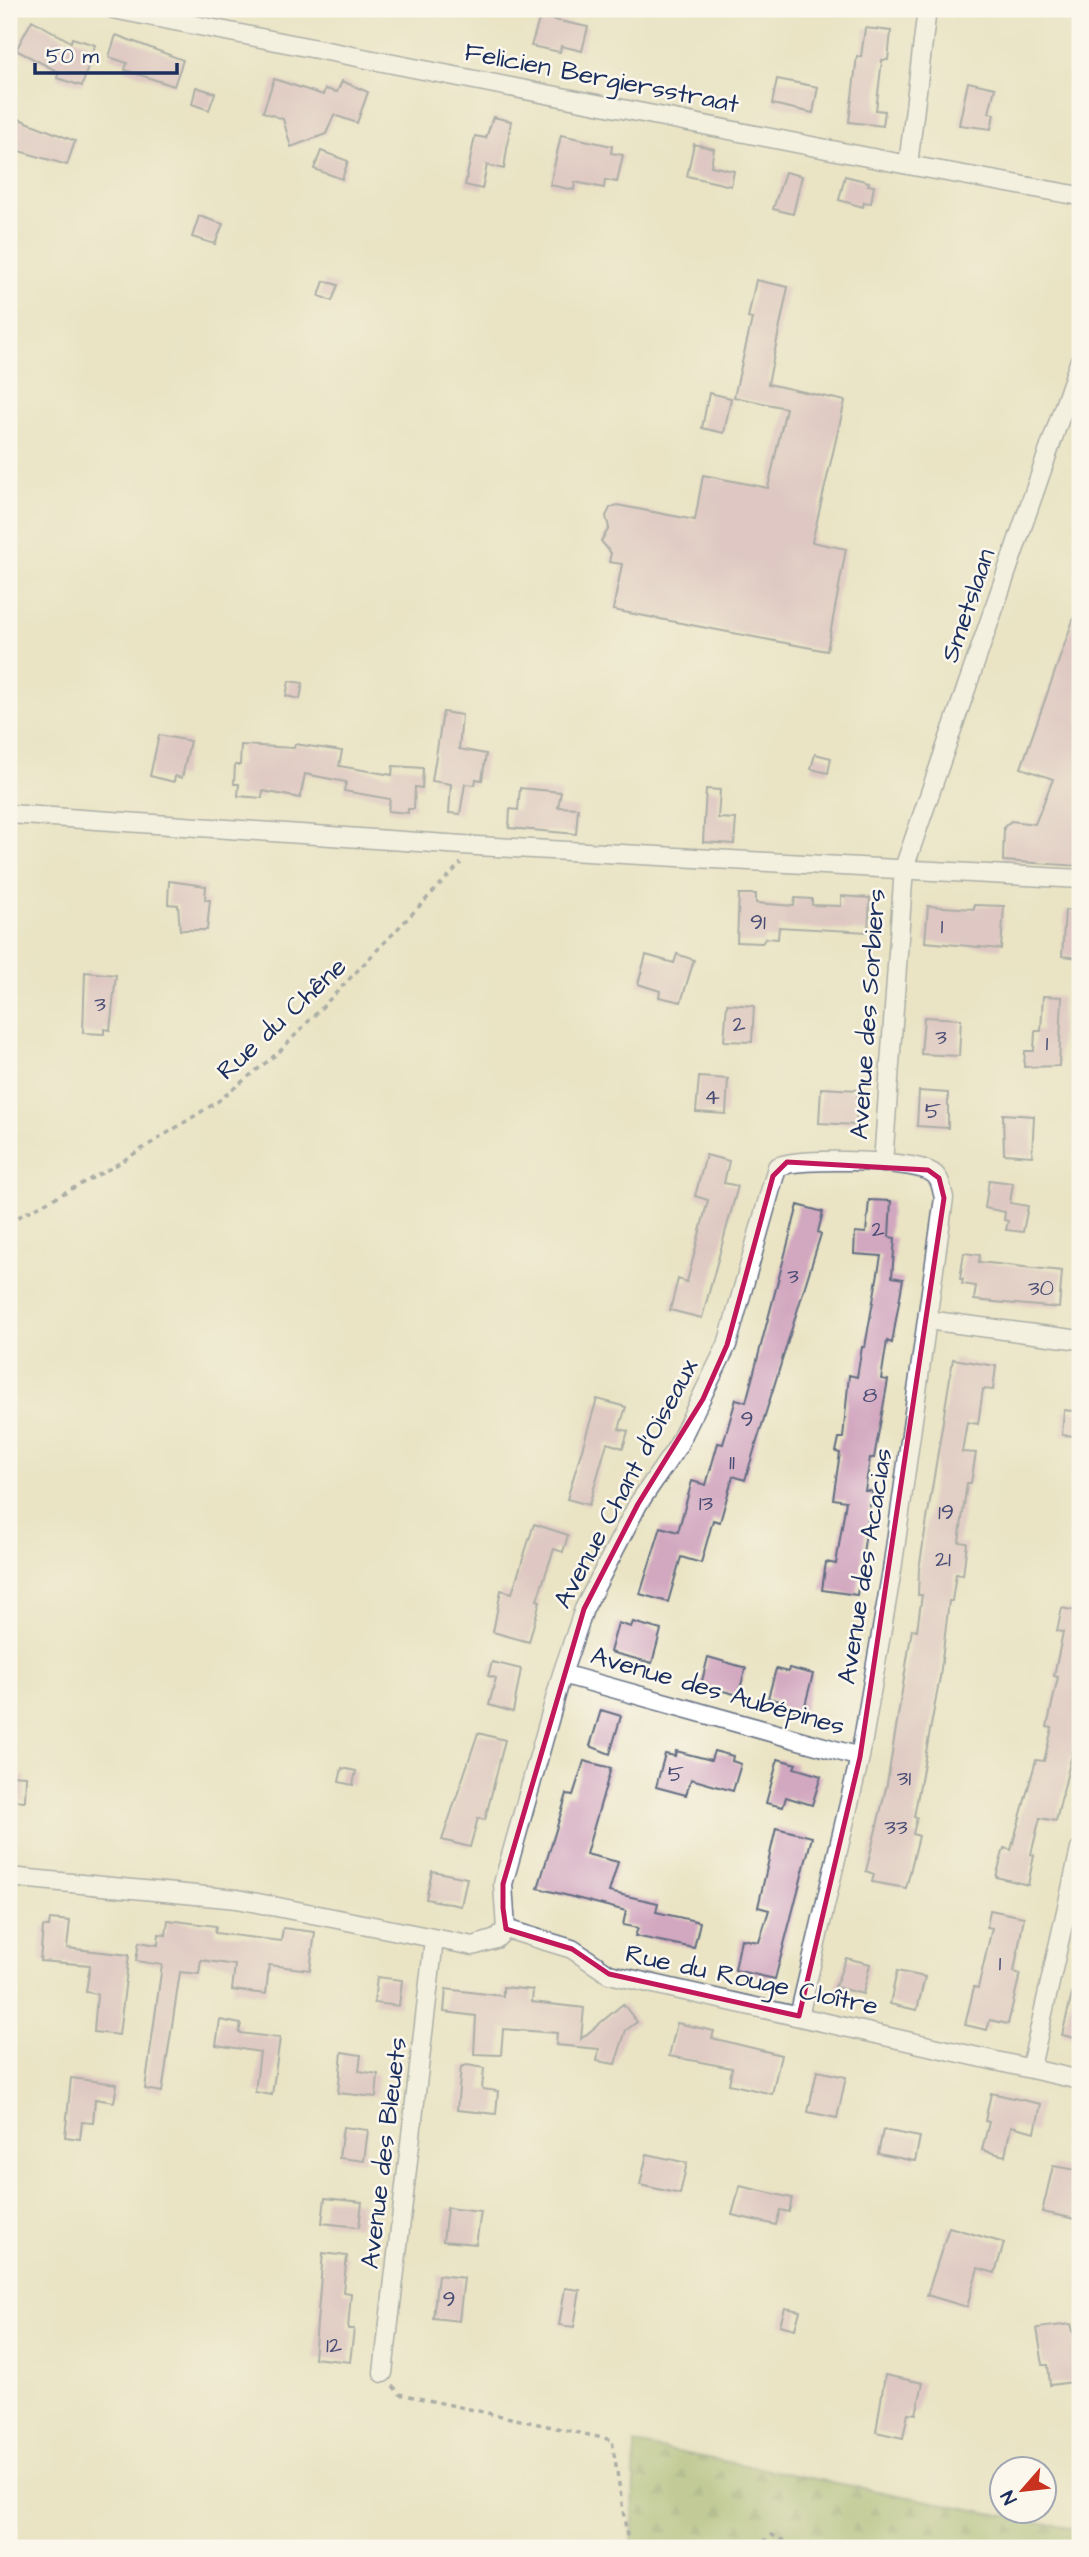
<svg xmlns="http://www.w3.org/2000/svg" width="1089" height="2557" font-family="'Architects Daughter',sans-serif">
<defs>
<pattern id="forest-firs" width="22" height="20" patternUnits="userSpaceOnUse" patternTransform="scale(1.75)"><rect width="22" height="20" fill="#92ae61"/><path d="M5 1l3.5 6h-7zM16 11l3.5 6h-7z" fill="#768e53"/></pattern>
</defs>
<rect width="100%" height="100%" fill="#fbf7ec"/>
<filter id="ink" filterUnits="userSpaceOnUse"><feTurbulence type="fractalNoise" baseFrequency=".0143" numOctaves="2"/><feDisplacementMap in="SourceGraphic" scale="14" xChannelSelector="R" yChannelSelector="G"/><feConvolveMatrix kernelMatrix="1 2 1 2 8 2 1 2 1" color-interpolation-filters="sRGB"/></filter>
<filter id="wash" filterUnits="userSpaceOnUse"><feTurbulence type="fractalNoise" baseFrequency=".00686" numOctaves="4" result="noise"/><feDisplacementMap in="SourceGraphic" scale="28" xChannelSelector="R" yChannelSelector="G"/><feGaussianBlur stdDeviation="1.57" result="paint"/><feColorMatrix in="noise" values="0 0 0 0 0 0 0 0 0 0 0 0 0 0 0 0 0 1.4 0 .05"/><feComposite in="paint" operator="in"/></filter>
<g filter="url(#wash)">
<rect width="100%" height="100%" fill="#eae4c4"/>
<path fill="url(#forest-firs)" stroke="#566e60" stroke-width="2" d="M 635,2444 L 1080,2530 L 1080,2548 L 632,2548 Z"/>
<g id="blocks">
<path fill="#d2a7c0" d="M 540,17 L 588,27 L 582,51 L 561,46 L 560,52 L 531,46 Z
M 32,20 L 71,42 L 72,38 L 95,45 L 82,86 L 57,78 L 59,72 L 16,50 Z
M 865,28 L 891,31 L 888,60 L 882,60 L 876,110 L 885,111 L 883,126 L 849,122 L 857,56 L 861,57 Z
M 116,35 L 183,60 L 174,86 L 125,70 L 127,63 L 109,57 Z
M 274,79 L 323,95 L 325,89 L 337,92 L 342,81 L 368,92 L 357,123 L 334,115 L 326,134 L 291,147 L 283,119 L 263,112 Z
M 777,79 L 818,87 L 813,113 L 772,104 Z
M 968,82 L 995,88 L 989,113 L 994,114 L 991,129 L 959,125 Z
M 196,87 L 215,93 L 209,110 L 192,104 Z
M 9,115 L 75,141 L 67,165 L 9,148 Z
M 493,117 L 511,121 L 504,169 L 487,165 L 482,189 L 465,185 L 475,136 L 486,138 Z
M 561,135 L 612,146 L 611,153 L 623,155 L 617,182 L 605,180 L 604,188 L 575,182 L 574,190 L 550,185 Z
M 694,144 L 714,149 L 711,166 L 734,171 L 731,186 L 687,176 Z
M 321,151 L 348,161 L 342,179 L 314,169 Z
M 785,172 L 802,176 L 793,214 L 773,209 Z
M 845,176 L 869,182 L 868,185 L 874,186 L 871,203 L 864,202 L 863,207 L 839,200 Z
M 199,216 L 223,224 L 215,244 L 192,237 Z
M 756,280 L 788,287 L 768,384 L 845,401 L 812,542 L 846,549 L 827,651 L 613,610 L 622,564 L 609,562 L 611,553 L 601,541 L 609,528 L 606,516 L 610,508 L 617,505 L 695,520 L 703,475 L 768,488 L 786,408 L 734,397 L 752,319 L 748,318 Z
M 324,281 L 338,285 L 332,301 L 319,296 Z
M 709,393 L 731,398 L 724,433 L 702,428 Z
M 1078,606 L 1080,866 L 1003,861 L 1004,827 L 1011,821 L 1035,824 L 1053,779 L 1021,768 Z
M 289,681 L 303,683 L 300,699 L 286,696 Z
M 443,712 L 462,715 L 459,749 L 486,754 L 482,780 L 476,779 L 475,785 L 465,784 L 460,814 L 449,813 L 451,784 L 432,781 Z
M 159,735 L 190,741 L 182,778 L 175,776 L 174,782 L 150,776 Z
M 295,744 L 342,751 L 339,766 L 392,775 L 393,766 L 423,768 L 422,788 L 415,787 L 414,809 L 408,809 L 408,813 L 388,811 L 390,799 L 344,791 L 346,782 L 305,774 L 300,798 L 263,791 L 262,798 L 238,796 L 239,784 L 234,784 L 235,765 L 240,765 L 241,745 L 294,748 Z
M 815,754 L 831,758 L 828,773 L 811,769 Z
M 520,788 L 561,792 L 558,807 L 578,808 L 576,834 L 509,828 L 510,809 L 518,810 Z
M 706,789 L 720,790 L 718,818 L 736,819 L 734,844 L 703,842 Z
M 169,881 L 206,886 L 205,900 L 210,900 L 207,930 L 180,930 L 178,905 L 168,904 Z
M 739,894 L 756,894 L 756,903 L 794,906 L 795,898 L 812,899 L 812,905 L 841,906 L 841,896 L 870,898 L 868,932 L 779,927 L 778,939 L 766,938 L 762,943 L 737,942 Z
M 974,905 L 1004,906 L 1001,949 L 925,942 L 928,906 L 974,909 Z
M 1065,910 L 1080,911 L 1080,958 L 1062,956 Z
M 677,954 L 694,960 L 681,1002 L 659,997 L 660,991 L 638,984 L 646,955 L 674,963 Z
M 85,972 L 116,975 L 110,1030 L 104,1029 L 104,1034 L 83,1033 Z
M 1043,996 L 1062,997 L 1059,1066 L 1024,1067 L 1025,1051 L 1034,1051 L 1035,1031 L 1041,1031 Z
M 727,1004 L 754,1006 L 752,1042 L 724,1041 Z
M 924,1017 L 961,1019 L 959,1056 L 921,1054 Z
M 699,1077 L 728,1079 L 726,1114 L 696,1112 Z
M 821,1088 L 858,1090 L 856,1125 L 819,1123 Z
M 919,1091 L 948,1093 L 948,1128 L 917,1126 Z
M 1003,1114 L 1034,1116 L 1032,1156 L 1004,1154 Z
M 706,1155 L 729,1161 L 724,1183 L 738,1186 L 702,1318 L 670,1310 L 678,1279 L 687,1282 L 708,1200 L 695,1196 Z
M 989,1180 L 1013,1183 L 1010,1203 L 1028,1206 L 1023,1232 L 1006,1230 L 1008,1221 L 1004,1220 L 1005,1212 L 985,1208 Z
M 869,1200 L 891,1201 L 889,1237 L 895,1238 L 892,1277 L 903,1279 L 892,1343 L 887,1341 L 881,1379 L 888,1380 L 874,1458 L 870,1458 L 865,1491 L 872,1491 L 857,1595 L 822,1590 L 826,1562 L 836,1564 L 846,1501 L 833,1499 L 840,1453 L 836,1452 L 839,1438 L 843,1438 L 849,1375 L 857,1377 L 862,1347 L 865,1347 L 881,1256 L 854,1254 L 855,1232 L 866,1233 Z
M 798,1205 L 823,1212 L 818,1232 L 821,1234 L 745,1480 L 733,1476 L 720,1522 L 713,1520 L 701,1563 L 681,1557 L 668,1602 L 640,1594 L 661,1527 L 678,1532 L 692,1481 L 706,1485 L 718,1443 L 723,1444 L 736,1399 L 746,1402 Z
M 964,1253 L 980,1255 L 979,1262 L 1062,1271 L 1059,1308 L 974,1300 L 976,1286 L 962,1284 L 963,1279 L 960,1279 Z
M 953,1359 L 996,1366 L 993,1390 L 983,1389 L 978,1424 L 967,1422 L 962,1452 L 976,1453 L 971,1483 L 967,1483 L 959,1542 L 967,1543 L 963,1575 L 956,1574 L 952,1601 L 949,1601 L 940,1677 L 914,1817 L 917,1818 L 913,1834 L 919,1836 L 906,1888 L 872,1882 L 874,1874 L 866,1871 L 887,1784 L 912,1629 L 917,1630 L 922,1595 L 918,1595 L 919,1569 Z
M 597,1399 L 626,1407 L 619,1429 L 628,1431 L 623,1448 L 607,1443 L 589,1505 L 567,1499 Z
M 1064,1410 L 1080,1412 L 1080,1436 L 1062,1435 Z
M 534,1524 L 568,1535 L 563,1552 L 554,1549 L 537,1600 L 540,1601 L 529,1642 L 493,1632 L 501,1590 L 512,1593 Z
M 1062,1608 L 1080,1612 L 1080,1721 L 1056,1821 L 1040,1818 L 1031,1854 L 1034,1855 L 1028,1885 L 996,1877 L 1004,1848 L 1011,1850 L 1036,1760 L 1044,1761 L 1052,1728 L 1047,1727 L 1058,1677 L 1054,1676 L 1063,1632 L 1057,1631 Z
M 633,1622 L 661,1630 L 652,1663 L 610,1652 L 618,1623 L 631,1627 Z
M 708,1657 L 746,1668 L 738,1695 L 701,1685 Z
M 492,1662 L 521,1669 L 513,1712 L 489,1705 L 496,1678 L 488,1676 Z
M 789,1668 L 813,1674 L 803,1713 L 778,1707 L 780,1701 L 768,1698 L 776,1669 L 788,1672 Z
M 601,1710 L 621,1716 L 610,1754 L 590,1746 Z
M 478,1733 L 505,1740 L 485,1820 L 478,1818 L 470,1847 L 442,1840 Z
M 676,1751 L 711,1760 L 714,1751 L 733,1756 L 732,1761 L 741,1764 L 733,1791 L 691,1779 L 686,1795 L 656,1787 L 665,1754 L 675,1756 Z
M 778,1759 L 796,1764 L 794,1768 L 821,1776 L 812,1805 L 786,1797 L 783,1807 L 766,1803 Z
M 584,1761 L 611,1768 L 586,1854 L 618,1862 L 609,1892 L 658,1903 L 656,1912 L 700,1922 L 694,1948 L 635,1936 L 638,1928 L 623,1925 L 626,1911 L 538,1888 L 567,1794 L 573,1795 Z
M 342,1768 L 356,1771 L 353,1785 L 339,1782 Z
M 9,1775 L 26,1776 L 25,1801 L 9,1800 Z
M 776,1828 L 812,1837 L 775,1979 L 735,1970 L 741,1939 L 759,1942 L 769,1910 L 758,1907 Z
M 432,1871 L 467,1878 L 461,1906 L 426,1899 Z
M 990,1910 L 1024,1917 L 1014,1972 L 1020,1974 L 1008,2024 L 990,2020 L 987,2030 L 965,2025 L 974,1987 L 978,1988 L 992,1928 L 987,1927 Z
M 50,1919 L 70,1921 L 67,1948 L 129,1955 L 119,2035 L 94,2032 L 97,1994 L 86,1992 L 90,1965 L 40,1961 L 43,1927 L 49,1927 Z
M 168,1920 L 216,1926 L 215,1933 L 281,1941 L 283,1928 L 315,1932 L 310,1970 L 269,1965 L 266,1994 L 232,1990 L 235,1965 L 201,1960 L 199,1974 L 180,1972 L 162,2092 L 145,2089 L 162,1965 L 136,1961 L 139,1942 L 158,1945 L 159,1934 L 166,1935 Z
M 846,1958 L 870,1964 L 863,1994 L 835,1987 Z
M 897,1971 L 925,1977 L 917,2010 L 890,2004 Z
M 377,1977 L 402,1980 L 399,2006 L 374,2003 Z
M 1075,1982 L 1080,1983 L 1080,2039 L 1062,2035 Z
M 503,1987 L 533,1990 L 532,2002 L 584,2008 L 581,2039 L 623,2004 L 637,2022 L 626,2030 L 615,2064 L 597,2061 L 599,2049 L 556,2045 L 557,2033 L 503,2029 L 501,2055 L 474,2054 L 476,2016 L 444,2012 L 446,1989 L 503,1996 Z
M 220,2020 L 241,2024 L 239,2033 L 280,2038 L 272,2095 L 255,2092 L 260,2052 L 216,2045 Z
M 677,2023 L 714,2031 L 712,2038 L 781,2055 L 772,2094 L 729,2084 L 732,2068 L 669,2056 Z
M 342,2052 L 361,2055 L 359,2071 L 378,2074 L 376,2097 L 338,2093 Z
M 467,2065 L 484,2068 L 482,2089 L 498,2091 L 496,2114 L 457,2110 L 461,2067 Z
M 817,2071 L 846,2077 L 837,2118 L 808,2112 Z
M 71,2078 L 117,2084 L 114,2102 L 95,2099 L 93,2123 L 82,2122 L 80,2139 L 65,2137 Z
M 991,2093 L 1041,2104 L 1035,2132 L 1011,2126 L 1005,2156 L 982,2150 L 989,2122 L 985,2121 Z
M 343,2127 L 368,2130 L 364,2161 L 339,2158 Z
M 883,2130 L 920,2137 L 915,2161 L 878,2154 Z
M 647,2154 L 687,2163 L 680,2194 L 640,2185 Z
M 1053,2166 L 1077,2170 L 1074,2185 L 1080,2186 L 1080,2205 L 1076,2219 L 1042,2212 Z
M 740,2186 L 792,2198 L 789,2212 L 780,2210 L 776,2225 L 732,2215 Z
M 325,2198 L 362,2202 L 359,2227 L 322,2223 Z
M 447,2208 L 481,2212 L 476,2244 L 443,2241 Z
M 949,2227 L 1004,2243 L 995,2273 L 978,2268 L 967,2307 L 927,2295 Z
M 323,2253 L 347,2256 L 343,2292 L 351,2293 L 348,2329 L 354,2329 L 350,2362 L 314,2358 Z
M 438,2275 L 464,2278 L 459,2321 L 433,2318 Z
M 565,2288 L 580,2290 L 574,2327 L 559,2325 Z
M 785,2308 L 800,2311 L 795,2329 L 780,2325 Z
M 1071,2324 L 1080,2357 L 1080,2381 L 1050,2385 L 1048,2365 L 1043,2365 L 1037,2328 Z
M 885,2375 L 923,2383 L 916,2414 L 908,2413 L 903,2438 L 876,2432 Z"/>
</g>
</g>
<g filter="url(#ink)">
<use href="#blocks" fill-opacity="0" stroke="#636e82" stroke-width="2"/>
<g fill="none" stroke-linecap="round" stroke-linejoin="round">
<defs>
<path id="street" d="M 113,9 L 908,165 L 1080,196
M 908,165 L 927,9
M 9,814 L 477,846 L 1080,879
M 883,1163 L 904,868 L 1080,360
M 927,1320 L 1080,1340
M 562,1674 L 860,1757
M 9,1877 L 237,1899 L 473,1946 L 496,1939 L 506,1929
M 506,1929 L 503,1884 L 562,1674 L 584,1609 L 638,1504 L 677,1447 L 727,1345 L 777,1167 C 799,1157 907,1160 929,1171 C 941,1176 941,1187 944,1198 L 892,1570 L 860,1757 L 799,2016
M 506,1929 L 572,1949 L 609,1974 L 1080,2080
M 1031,2067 L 1080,1849
M 383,2373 L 434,1940"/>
</defs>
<use href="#street" stroke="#636e82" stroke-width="21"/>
<path stroke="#636e82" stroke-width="3.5" stroke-dasharray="5 5" stroke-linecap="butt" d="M 9,1222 L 113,1167 L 217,1102 L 279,1052 L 461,863
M 393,2386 L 400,2394 L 612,2440 L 629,2548
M 755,2548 L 772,2535 L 799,2548"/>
<use href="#street" stroke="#fff" stroke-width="18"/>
</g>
</g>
<path d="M0 0H1089V2557H0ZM 787,1162 L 928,1170 L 939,1178 L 944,1198 L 860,1757 L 799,2016 L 609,1974 L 572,1949 L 506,1929 L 503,1908 L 503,1884 L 584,1609 L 638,1504 L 703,1399 L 727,1345 L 773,1176 Z" fill="#eae4c4" fill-opacity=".55" fill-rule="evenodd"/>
<path fill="none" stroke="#c2185b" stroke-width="5" stroke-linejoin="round" d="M 787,1162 L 928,1170 L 939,1178 L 944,1198 L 860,1757 L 799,2016 L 609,1974 L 572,1949 L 506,1929 L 503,1908 L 503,1884 L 584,1609 L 638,1504 L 703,1399 L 727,1345 L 773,1176 Z"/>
<g text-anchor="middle" stroke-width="5" stroke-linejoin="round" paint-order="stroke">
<g font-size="23" fill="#494d76">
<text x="758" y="929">91</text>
<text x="942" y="933">1</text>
<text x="100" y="1011">3</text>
<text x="739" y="1031">2</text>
<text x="941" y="1044">3</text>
<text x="1047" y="1050">1</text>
<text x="712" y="1104">4</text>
<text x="933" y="1118">5</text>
<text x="878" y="1236">2</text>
<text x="793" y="1283">3</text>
<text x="1041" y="1295">30</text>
<text x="870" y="1402">8</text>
<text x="747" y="1426">9</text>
<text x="732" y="1469">11</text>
<text x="706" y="1510">13</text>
<text x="946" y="1519">19</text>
<text x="943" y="1566">21</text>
<text x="676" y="1781">5</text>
<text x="904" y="1785">31</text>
<text x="896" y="1834">33</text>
<text x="1000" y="1970">1</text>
<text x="449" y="2306">9</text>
<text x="334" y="2352">12</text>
</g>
<g font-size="26" fill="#1b2f5e" stroke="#fbf7ec">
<text transform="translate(602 77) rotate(11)" y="9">Felicien Bergiersstraat</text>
<text transform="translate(967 605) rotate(-71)" y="9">Smetslaan</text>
<text transform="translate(867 1014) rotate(-86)" y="9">Avenue des Sorbiers</text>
<text transform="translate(281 1018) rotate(-43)" y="9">Rue du Chêne</text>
<text transform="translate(625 1483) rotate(-62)" y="9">Avenue Chant d'Oiseaux</text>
<text transform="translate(864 1566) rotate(-81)" y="9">Avenue des Acacias</text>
<text transform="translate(718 1690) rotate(16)" y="9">Avenue des Aubépines</text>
<text transform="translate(752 1979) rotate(12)" y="9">Rue du Rouge Cloître</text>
<text transform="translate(383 2153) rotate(-83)" y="9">Avenue des Bleuets</text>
</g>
</g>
<rect width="1089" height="2557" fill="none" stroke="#fbf7ec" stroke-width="35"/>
<g transform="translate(1023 2490) rotate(242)"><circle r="33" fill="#fbf7ec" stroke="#a1a7b3" stroke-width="2"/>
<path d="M0-5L12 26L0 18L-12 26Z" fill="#c8321e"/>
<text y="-10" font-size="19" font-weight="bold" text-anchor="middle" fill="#1b2f5e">N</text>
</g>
<path d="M35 63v10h142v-10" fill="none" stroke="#1b2f5e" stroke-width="3.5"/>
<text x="46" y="63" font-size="21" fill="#1b2f5e" stroke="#fbf7ec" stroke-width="5" paint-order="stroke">50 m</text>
</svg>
